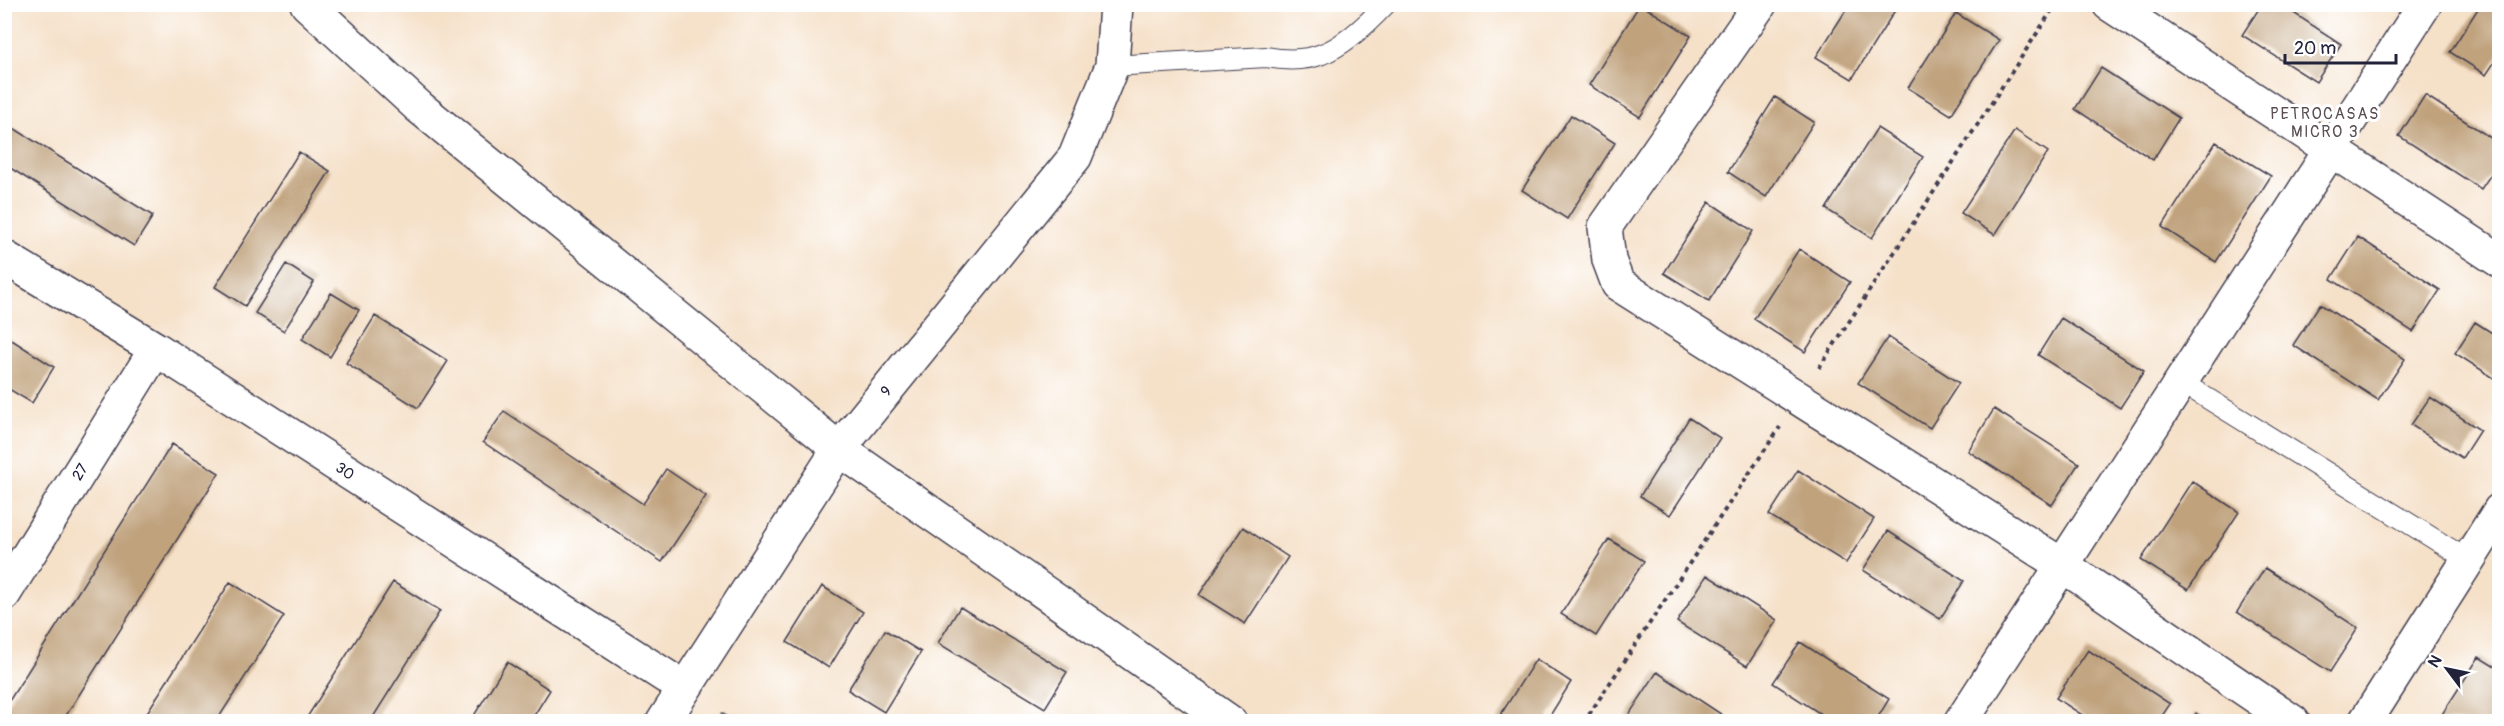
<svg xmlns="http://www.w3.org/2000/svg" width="2504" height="726" font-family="Pangolin,sans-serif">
<rect width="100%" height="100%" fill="#fff"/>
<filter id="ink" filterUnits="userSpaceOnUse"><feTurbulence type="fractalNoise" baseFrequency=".0167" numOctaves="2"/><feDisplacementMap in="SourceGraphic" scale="12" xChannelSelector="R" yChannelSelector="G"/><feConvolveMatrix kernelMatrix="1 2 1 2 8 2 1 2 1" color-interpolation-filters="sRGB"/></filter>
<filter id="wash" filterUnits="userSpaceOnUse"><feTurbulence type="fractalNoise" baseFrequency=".008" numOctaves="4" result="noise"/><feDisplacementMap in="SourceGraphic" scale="24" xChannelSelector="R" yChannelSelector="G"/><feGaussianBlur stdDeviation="1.35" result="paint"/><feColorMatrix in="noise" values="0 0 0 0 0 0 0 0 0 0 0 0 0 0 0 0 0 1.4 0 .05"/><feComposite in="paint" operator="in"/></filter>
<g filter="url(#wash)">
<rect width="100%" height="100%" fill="#f5e0c8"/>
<g id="blocks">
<path fill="#c0a27d" d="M 1640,4 L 1691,36 L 1640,117 L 1589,85 Z
M 1850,4 L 1899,4 L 1852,79 L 1816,57 Z
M 2262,4 L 2280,4 L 2341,44 L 2316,82 L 2242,35 Z
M 2481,4 L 2500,4 L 2500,54 L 2486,75 L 2450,52 Z
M 1956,13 L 1999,40 L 1951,115 L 1908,88 Z
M 2101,68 L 2179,118 L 2153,160 L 2075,109 Z
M 2425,95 L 2500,144 L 2500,161 L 2481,189 L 2399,136 Z
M 1775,97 L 1814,122 L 1766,197 L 1728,172 Z
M 1571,115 L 1615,143 L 1567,219 L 1522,190 Z
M 4,122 L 153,216 L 134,246 L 4,164 Z
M 1877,128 L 1923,157 L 1872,238 L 1826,209 Z
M 2015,130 L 2048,152 L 1995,235 L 1961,213 Z
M 2216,142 L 2271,176 L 2216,262 L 2162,227 Z
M 299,152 L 330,171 L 245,306 L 215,287 Z
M 1709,202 L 1753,231 L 1709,301 L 1664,273 Z
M 2358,237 L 2440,290 L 2413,332 L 2331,279 Z
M 1799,249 L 1850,282 L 1805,352 L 1754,319 Z
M 286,264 L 314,282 L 284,331 L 255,313 Z
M 331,293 L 359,310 L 330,357 L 302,339 Z
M 2320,304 L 2405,359 L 2378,400 L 2293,345 Z
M 375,316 L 448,361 L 418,408 L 346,363 Z
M 2061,318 L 2144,371 L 2120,408 L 2038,355 Z
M 2475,322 L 2500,338 L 2500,382 L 2455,353 Z
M 4,335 L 54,367 L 32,403 L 4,386 Z
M 1888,337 L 1959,383 L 1930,428 L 1858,383 Z
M 2430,397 L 2480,430 L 2462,458 L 2411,425 Z
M 1994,409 L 2079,463 L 2052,505 L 1968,451 Z
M 504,411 L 643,504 L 666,469 L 706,496 L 662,562 L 483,442 Z
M 1689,418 L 1720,438 L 1670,515 L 1640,496 Z
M 172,444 L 219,473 L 62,722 L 4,722 L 4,709 Z
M 1798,470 L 1874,519 L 1846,563 L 1769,515 Z
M 2192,481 L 2239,512 L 2188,590 L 2141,560 Z
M 1243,527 L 1288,557 L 1245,624 L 1199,595 Z
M 1888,531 L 1964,581 L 1940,619 L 1863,570 Z
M 1609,539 L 1644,561 L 1596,636 L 1561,614 Z
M 2265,568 L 2358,628 L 2330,672 L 2237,612 Z
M 1707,575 L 1777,620 L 1747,666 L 1677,622 Z
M 230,582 L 284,616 L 216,722 L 141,722 Z
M 393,582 L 440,611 L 370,722 L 304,722 Z
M 822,586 L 863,612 L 829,668 L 787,642 Z
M 960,607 L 1067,672 L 1045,708 L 938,643 Z
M 885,630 L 921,652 L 884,712 L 848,690 Z
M 1800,642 L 1889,699 L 1875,722 L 1833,722 L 1773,683 Z
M 2088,650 L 2170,704 L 2158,722 L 2093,722 L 2056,698 Z
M 2479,657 L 2500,670 L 2500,722 L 2437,722 Z
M 1536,659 L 1571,682 L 1546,722 L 1496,722 Z
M 507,662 L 550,690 L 530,722 L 470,722 Z
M 1657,672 L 1733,722 L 1630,722 L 1626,719 Z
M 722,713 L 735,722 L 717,722 Z
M 2196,713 L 2209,722 L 2191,722 Z"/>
</g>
</g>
<g filter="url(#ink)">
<use href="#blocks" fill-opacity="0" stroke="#423e50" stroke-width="1.5"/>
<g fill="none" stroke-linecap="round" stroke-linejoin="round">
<defs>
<path id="service" d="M 1112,66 L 1266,57 C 1283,60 1305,61 1322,54 C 1344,46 1370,21 1386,4
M 2181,382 L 2468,560"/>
<path id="minor" d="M 1760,4 L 1605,227 L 1609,260 L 1618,284 L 2062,565 L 2293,722
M 2109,4 L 2500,261
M 4,257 L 156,349 L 684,688
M 4,594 L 156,349
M 663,722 L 839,449 L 1075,157 L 1112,66 L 1116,4
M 1961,722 L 2425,4
M 2365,722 L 2500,510"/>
<path id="tertiary" d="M 307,4 L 419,107 L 839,449 L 1230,722"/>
</defs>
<use href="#service" stroke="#423e50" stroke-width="22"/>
<use href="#minor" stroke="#423e50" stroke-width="36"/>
<use href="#tertiary" stroke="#423e50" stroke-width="36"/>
<path stroke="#423e50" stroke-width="4" stroke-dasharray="4.5 4.5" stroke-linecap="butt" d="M 1819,368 L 2056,4
M 1584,722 L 1780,427"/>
<use href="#service" stroke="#fff" stroke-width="20"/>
<use href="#minor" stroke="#fff" stroke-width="33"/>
<use href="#tertiary" stroke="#fff" stroke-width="33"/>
</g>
</g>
<g text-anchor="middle" stroke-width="6" stroke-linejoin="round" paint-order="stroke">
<g font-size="15" fill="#22223b" stroke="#fff">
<text transform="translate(886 391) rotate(-51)" y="5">9</text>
<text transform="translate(345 471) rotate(33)" y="5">30</text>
<text transform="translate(80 472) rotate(-58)" y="5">27</text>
</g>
<g font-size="16" letter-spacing="1.5" fill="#594f52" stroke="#fff">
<text x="2325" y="119">PETROCASAS<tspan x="2325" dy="18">MICRO 3</tspan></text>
</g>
</g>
<rect width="2504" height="726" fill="none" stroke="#fff" stroke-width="24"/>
<g transform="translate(2447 669) rotate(302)" stroke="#ffffff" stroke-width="4.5" paint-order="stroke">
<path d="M0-4.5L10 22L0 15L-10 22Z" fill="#22223b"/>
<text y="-9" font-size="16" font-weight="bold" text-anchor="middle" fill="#22223b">N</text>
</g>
<path d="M2285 54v9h111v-9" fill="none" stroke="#22223b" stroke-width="3"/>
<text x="2294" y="54" font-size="18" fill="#22223b" stroke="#ffffff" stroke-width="4.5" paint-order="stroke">20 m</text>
</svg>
